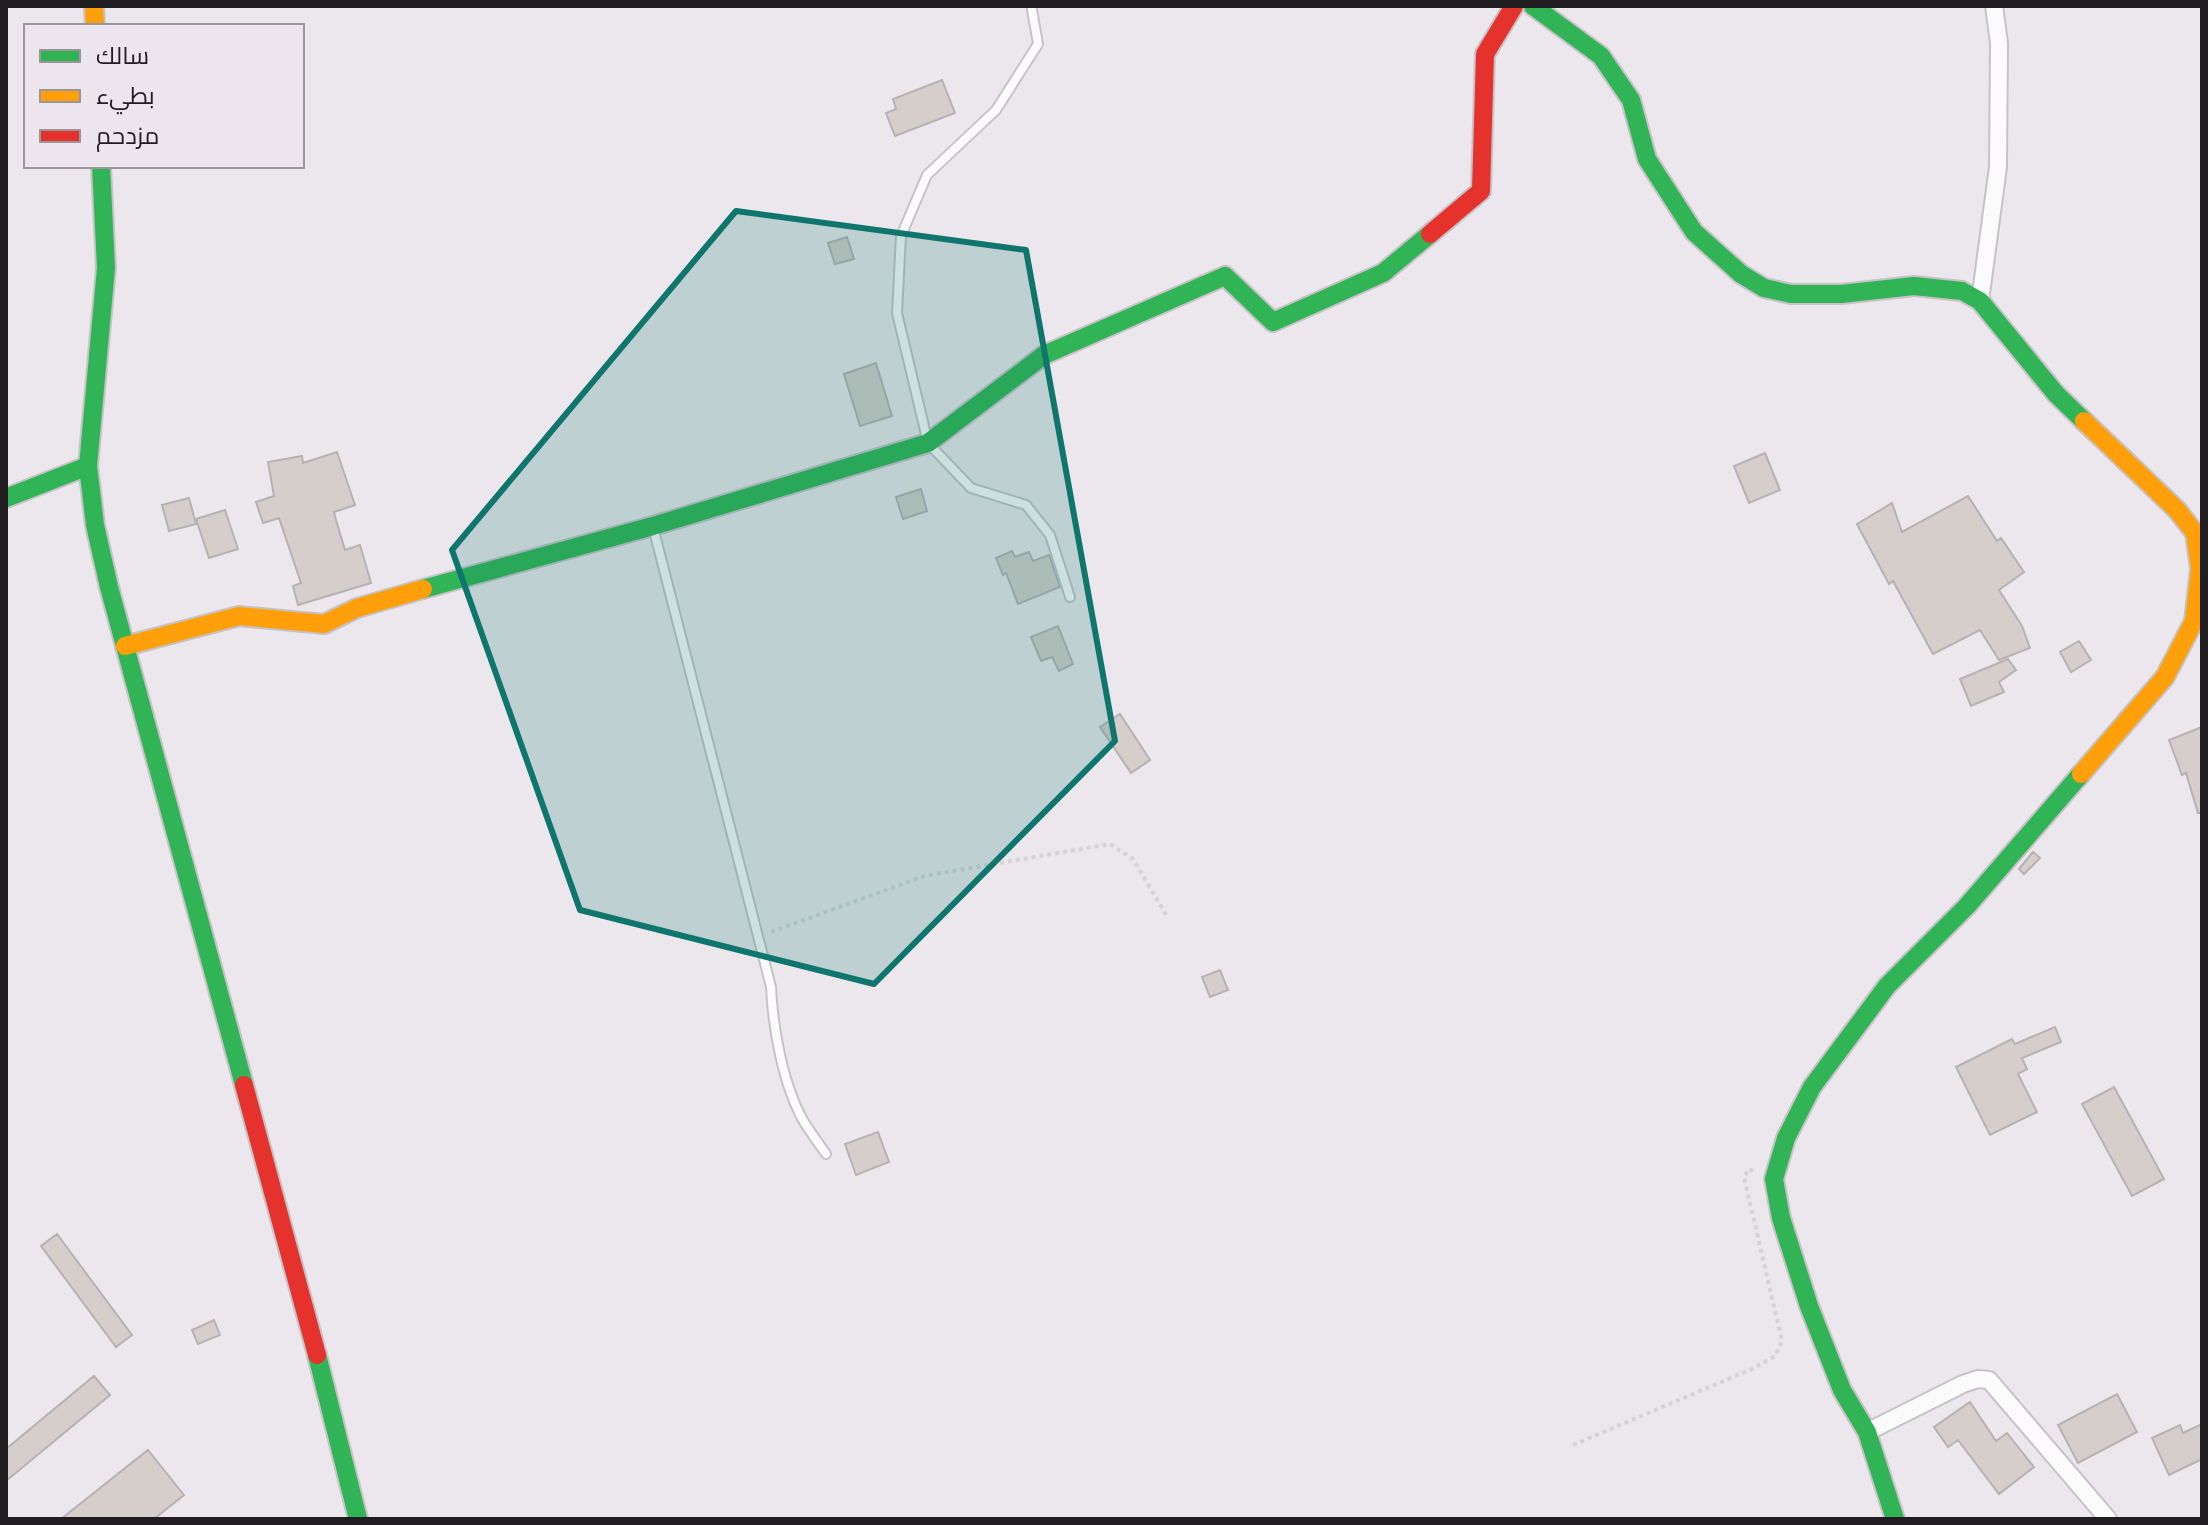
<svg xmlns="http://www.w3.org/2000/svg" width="2208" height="1525" font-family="'Nunito Sans',Cairo,sans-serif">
<rect width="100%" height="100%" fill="#ece7ec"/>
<path fill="#d6ceca" stroke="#b6b2b3" stroke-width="2" d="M 942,80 L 955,113 L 895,136 L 886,113 L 896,109 L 893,99 Z
M 847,237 L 854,259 L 835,264 L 828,243 Z
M 876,363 L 892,416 L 860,426 L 844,374 Z
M 337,452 L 355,505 L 334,512 L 336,520 L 345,550 L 360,545 L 371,583 L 298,605 L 293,586 L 301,583 L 279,518 L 263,523 L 256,502 L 274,496 L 268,462 L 302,456 L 303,463 Z
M 1765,453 L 1780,490 L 1749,503 L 1734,466 Z
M 921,489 L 927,511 L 903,519 L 896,497 Z
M 1968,496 L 1997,541 L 2001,538 L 2024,572 L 1999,590 L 2022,626 L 2030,648 L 1999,660 L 1980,630 L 1933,654 L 1893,581 L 1889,584 L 1857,524 L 1892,503 L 1902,532 Z
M 189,498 L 196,524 L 169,531 L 162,505 Z
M 225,510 L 238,549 L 209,558 L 196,519 Z
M 1012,551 L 1015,557 L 1029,552 L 1033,561 L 1049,555 L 1060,587 L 1018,604 L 1006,573 L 1003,575 L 996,558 Z
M 1058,626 L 1073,664 L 1059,671 L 1052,657 L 1041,661 L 1031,637 Z
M 2079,641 L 2091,660 L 2071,672 L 2060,652 Z
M 2008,659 L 2016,670 L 1999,682 L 2004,692 L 1971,706 L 1960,679 Z
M 1120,714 L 1150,760 L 1131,773 L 1100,727 Z
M 2202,727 L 2202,813 L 2198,813 L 2186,773 L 2182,775 L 2169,740 Z
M 2033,852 L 2040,858 L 2024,874 L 2019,869 Z
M 1220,970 L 1228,990 L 1210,997 L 1202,977 Z
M 2055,1027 L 2061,1042 L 2022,1058 L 2027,1069 L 2018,1074 L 2037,1112 L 1990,1135 L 1956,1067 L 2012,1039 L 2015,1044 Z
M 2114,1087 L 2164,1179 L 2132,1196 L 2082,1104 Z
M 878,1132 L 889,1162 L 856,1175 L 845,1144 Z
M 57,1234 L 132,1335 L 116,1347 L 41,1246 Z
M 214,1320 L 220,1335 L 198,1344 L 192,1330 Z
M 94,1376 L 110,1395 L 6,1481 L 6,1449 Z
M 2117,1394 L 2137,1432 L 2078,1463 L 2058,1425 Z
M 1970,1402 L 1996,1441 L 2007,1433 L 2034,1467 L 1999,1494 L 1958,1440 L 1948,1447 L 1934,1427 Z
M 2202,1424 L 2202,1459 L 2169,1475 L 2152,1438 L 2180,1425 L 2183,1433 Z
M 148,1450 L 184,1495 L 154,1519 L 61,1519 Z"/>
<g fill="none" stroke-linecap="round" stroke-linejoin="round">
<defs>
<path id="lane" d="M 1032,10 L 1038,44 L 996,110 L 927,175 L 901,236 L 897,313 L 928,443 L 971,488 L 1026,505 L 1050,535 L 1070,597
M 653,527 L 771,987 C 773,1029 783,1085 804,1122 C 811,1133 819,1144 826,1154"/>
<path id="street" d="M 1980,301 L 1998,167 L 1999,43 L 1994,6
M 1867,1432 L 1963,1384 L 1978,1379 L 1989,1380 L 2108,1519"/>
<path id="fast" d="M 1533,6 L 1601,56 L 1631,100 L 1647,159 L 1694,232 L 1741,274 L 1764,288 L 1791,294 L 1841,294 L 1914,286 L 1962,291 L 1980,301 L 2056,394 L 2084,421
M 88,466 L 95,525 L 109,587 L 244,1085
M 6,498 L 88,466 L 106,268 L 101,166
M 423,589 L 653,526 L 928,443 L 1044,355 L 1225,276 L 1273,322 L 1383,273 L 1430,234
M 317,1355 L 358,1519
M 1895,1519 L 1867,1432 L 1842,1390 L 1809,1306 L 1781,1218 L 1774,1179 L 1786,1138 L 1812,1087 L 1887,986 L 1967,906 L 2081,774"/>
<path id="slow" d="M 94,6 L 95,26
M 125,646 L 239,616 L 324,624 L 357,608 L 423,589
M 2081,774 L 2165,677 L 2194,621 L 2200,569 L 2195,533 L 2177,510 L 2084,421"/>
<path id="jam" d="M 1430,234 L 1481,191 L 1485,54 L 1514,6
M 244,1085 L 317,1355"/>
</defs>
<use href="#lane" stroke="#c6c3c7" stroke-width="12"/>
<use href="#street" stroke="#c6c3c7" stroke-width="20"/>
<use href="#fast" stroke="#c6c3c7" stroke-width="22"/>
<use href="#slow" stroke="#c6c3c7" stroke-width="22"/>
<use href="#jam" stroke="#c6c3c7" stroke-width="22"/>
<path stroke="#d5d3d5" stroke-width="4" stroke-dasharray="4 4" stroke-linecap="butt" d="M 771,932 L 924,876 L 1110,844 L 1133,859 L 1168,918
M 1573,1445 L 1754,1368 L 1775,1356 L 1782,1341 L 1744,1177 L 1749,1169 L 1753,1171"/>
<use href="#lane" stroke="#fcfbfc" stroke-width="8"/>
<use href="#street" stroke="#fcfbfc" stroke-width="16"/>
<use href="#fast" stroke="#30b455" stroke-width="18"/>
<use href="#slow" stroke="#ff9f0a" stroke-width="18"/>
<use href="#jam" stroke="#e5322d" stroke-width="18"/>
</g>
<path fill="#0f766e" fill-opacity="0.2" stroke="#0f766e" stroke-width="6" stroke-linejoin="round" d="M 736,211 L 1026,250 L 1115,741 L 874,984 L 580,910 L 452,550 Z"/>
<rect width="2208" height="1525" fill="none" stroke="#201d21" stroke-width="16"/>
<rect x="24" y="24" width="280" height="144" fill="#ede5ee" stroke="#9b959c" stroke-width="2"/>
<rect x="40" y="50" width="40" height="12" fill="#30b455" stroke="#9b959c" stroke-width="2"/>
<text x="96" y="64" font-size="24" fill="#201d21">سالك</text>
<rect x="40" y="90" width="40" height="12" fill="#ff9f0a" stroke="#9b959c" stroke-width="2"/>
<text x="96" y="104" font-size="24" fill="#201d21">بطيء</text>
<rect x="40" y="130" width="40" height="12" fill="#e5322d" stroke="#9b959c" stroke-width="2"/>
<text x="96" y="144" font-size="24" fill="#201d21">مزدحم</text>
</svg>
